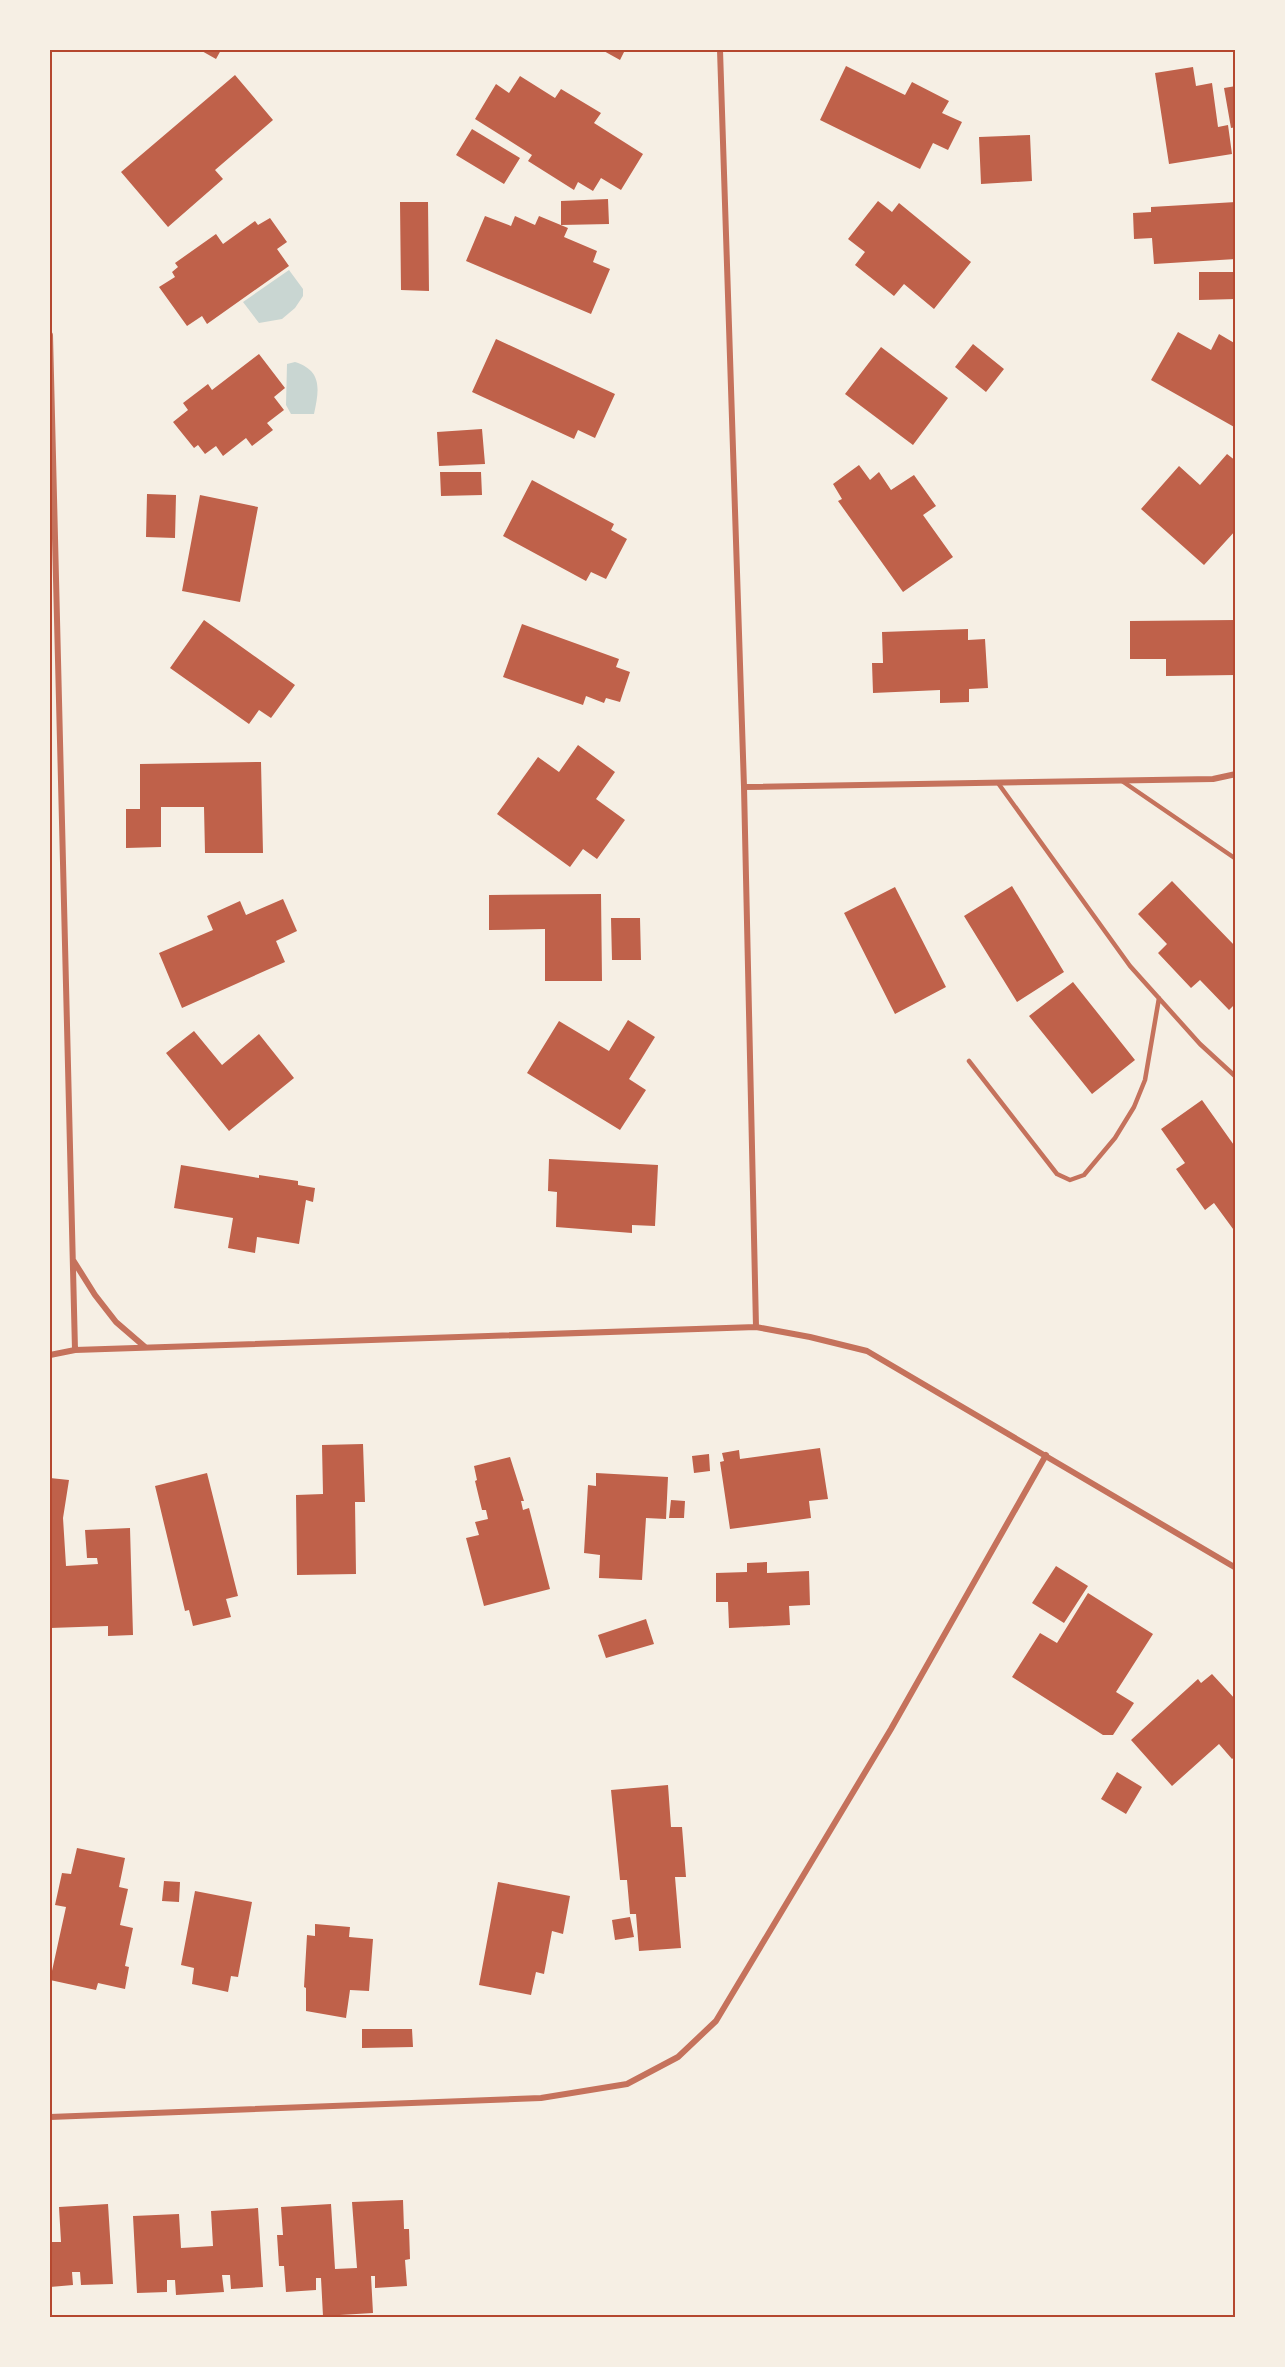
<svg xmlns="http://www.w3.org/2000/svg" width="1285" height="2367" font-family="'Varela Round',sans-serif">
<rect width="100%" height="100%" fill="#f6efe4"/>
<path fill="#c9d6d2" d="M 289,270 L 303,289 L 303,296 L 295,308 L 282,319 L 259,323 L 243,302 Z
M 295,362 C 323,371 319,390 314,414 L 291,414 L 286,405 L 287,364 Z"/>
<path fill="#bf614a" d="M 200,50 L 221,50 L 216,59 Z
M 602,50 L 625,50 L 620,60 Z
M 846,66 L 905,95 L 912,82 L 949,101 L 942,113 L 962,122 L 948,150 L 933,143 L 920,169 L 820,120 Z
M 1193,67 L 1196,86 L 1212,83 L 1218,127 L 1228,125 L 1232,154 L 1169,164 L 1155,73 Z
M 235,75 L 273,120 L 215,170 L 223,179 L 168,227 L 121,172 Z
M 520,76 L 555,98 L 561,89 L 601,113 L 594,123 L 643,154 L 621,190 L 601,178 L 593,191 L 578,182 L 574,190 L 528,161 L 532,155 L 475,119 L 496,84 L 509,93 Z
M 1236,86 L 1236,127 L 1231,128 L 1224,88 Z
M 472,129 L 520,158 L 504,184 L 456,155 Z
M 1030,135 L 1032,181 L 981,184 L 979,137 Z
M 608,199 L 609,224 L 561,225 L 561,201 Z
M 878,201 L 892,212 L 899,203 L 971,262 L 934,309 L 904,284 L 894,296 L 855,265 L 865,252 L 848,239 Z
M 400,202 L 428,202 L 429,291 L 401,290 Z
M 1236,202 L 1236,259 L 1154,264 L 1152,238 L 1134,239 L 1133,213 L 1151,212 L 1151,207 Z
M 485,216 L 511,226 L 515,216 L 535,225 L 539,216 L 568,228 L 564,237 L 597,251 L 593,262 L 610,269 L 591,314 L 466,261 Z
M 270,218 L 287,242 L 277,249 L 289,266 L 207,324 L 202,316 L 187,326 L 159,287 L 175,277 L 172,272 L 178,267 L 175,263 L 216,234 L 223,244 L 255,221 L 258,225 Z
M 1199,272 L 1236,272 L 1236,299 L 1199,300 Z
M 1178,332 L 1211,350 L 1219,334 L 1236,344 L 1236,428 L 1151,380 Z
M 496,339 L 615,394 L 595,438 L 578,430 L 574,439 L 472,392 Z
M 973,344 L 1004,369 L 986,392 L 955,367 Z
M 881,347 L 948,398 L 913,445 L 845,394 Z
M 259,354 L 285,388 L 274,397 L 284,410 L 267,423 L 273,430 L 252,446 L 246,438 L 223,456 L 216,446 L 205,454 L 198,445 L 194,448 L 173,422 L 188,410 L 183,403 L 208,384 L 212,390 Z
M 482,429 L 485,464 L 439,466 L 437,432 Z
M 1227,454 L 1236,461 L 1236,530 L 1204,565 L 1141,509 L 1179,466 L 1200,485 Z
M 859,465 L 870,480 L 879,472 L 891,490 L 914,475 L 936,506 L 923,515 L 953,557 L 903,592 L 838,501 L 842,499 L 833,484 Z
M 440,472 L 481,472 L 482,495 L 441,496 Z
M 532,480 L 614,524 L 611,530 L 627,539 L 606,579 L 591,572 L 586,581 L 503,536 Z
M 147,494 L 176,495 L 175,538 L 146,537 Z
M 200,495 L 258,507 L 240,602 L 182,591 Z
M 204,620 L 295,685 L 271,718 L 259,710 L 249,724 L 170,668 Z
M 1236,620 L 1236,675 L 1166,676 L 1166,659 L 1130,659 L 1130,621 Z
M 522,624 L 619,659 L 616,667 L 630,672 L 620,702 L 606,698 L 604,703 L 586,696 L 583,705 L 503,677 Z
M 968,629 L 968,640 L 985,639 L 988,688 L 969,689 L 969,702 L 940,703 L 940,690 L 873,693 L 872,663 L 883,663 L 882,632 Z
M 578,745 L 615,772 L 596,799 L 625,820 L 597,859 L 583,849 L 570,867 L 497,814 L 538,757 L 559,772 Z
M 261,762 L 263,853 L 205,853 L 204,807 L 161,807 L 161,847 L 126,848 L 126,809 L 140,809 L 140,764 Z
M 1172,881 L 1236,947 L 1236,1003 L 1229,1010 L 1200,980 L 1191,988 L 1158,953 L 1167,944 L 1138,914 Z
M 1012,886 L 1064,972 L 1017,1002 L 964,916 Z
M 895,887 L 946,987 L 895,1014 L 844,913 Z
M 601,894 L 602,981 L 545,981 L 545,929 L 489,930 L 489,895 Z
M 283,899 L 297,931 L 276,941 L 285,962 L 182,1008 L 159,953 L 213,930 L 207,916 L 240,901 L 246,915 Z
M 611,918 L 640,918 L 641,960 L 612,960 Z
M 1073,982 L 1135,1060 L 1092,1094 L 1029,1016 Z
M 628,1020 L 655,1037 L 629,1079 L 646,1090 L 620,1130 L 527,1073 L 559,1021 L 609,1051 Z
M 194,1031 L 222,1065 L 259,1034 L 294,1078 L 229,1131 L 166,1053 Z
M 1202,1100 L 1236,1148 L 1236,1233 L 1214,1203 L 1205,1210 L 1176,1169 L 1185,1163 L 1161,1129 Z
M 549,1159 L 658,1165 L 655,1226 L 632,1225 L 632,1233 L 556,1227 L 557,1192 L 548,1191 Z
M 181,1165 L 259,1178 L 259,1175 L 298,1181 L 298,1185 L 315,1188 L 313,1202 L 306,1200 L 299,1244 L 257,1237 L 255,1253 L 228,1248 L 233,1218 L 174,1208 Z
M 363,1444 L 365,1502 L 355,1502 L 356,1574 L 297,1575 L 296,1495 L 323,1494 L 322,1445 Z
M 820,1448 L 828,1499 L 809,1501 L 811,1518 L 730,1529 L 720,1462 L 724,1461 L 722,1453 L 739,1450 L 740,1459 Z
M 709,1454 L 710,1471 L 694,1473 L 692,1456 Z
M 510,1457 L 524,1501 L 521,1501 L 523,1510 L 529,1508 L 550,1589 L 484,1606 L 466,1538 L 479,1535 L 475,1522 L 488,1519 L 486,1510 L 482,1510 L 475,1481 L 477,1480 L 474,1466 Z
M 207,1473 L 238,1596 L 226,1599 L 231,1617 L 193,1626 L 189,1610 L 185,1611 L 155,1486 Z
M 596,1473 L 668,1477 L 666,1519 L 646,1518 L 642,1580 L 599,1578 L 600,1555 L 584,1553 L 588,1485 L 596,1486 Z
M 50,1478 L 69,1480 L 63,1518 L 66,1566 L 98,1564 L 97,1558 L 87,1558 L 85,1530 L 130,1528 L 133,1635 L 108,1636 L 108,1626 L 50,1628 Z
M 671,1500 L 685,1501 L 684,1518 L 669,1518 Z
M 767,1562 L 767,1573 L 809,1571 L 810,1605 L 789,1606 L 790,1625 L 729,1628 L 728,1602 L 716,1602 L 716,1573 L 747,1572 L 747,1563 Z
M 1056,1566 L 1088,1586 L 1064,1623 L 1032,1603 Z
M 1088,1593 L 1153,1634 L 1116,1692 L 1134,1703 L 1113,1735 L 1103,1735 L 1012,1677 L 1040,1633 L 1057,1643 Z
M 646,1619 L 654,1644 L 606,1658 L 598,1635 Z
M 1212,1674 L 1236,1700 L 1236,1756 L 1232,1759 L 1219,1744 L 1172,1786 L 1131,1740 L 1198,1679 L 1201,1683 Z
M 1117,1772 L 1142,1787 L 1126,1814 L 1101,1799 Z
M 668,1785 L 671,1827 L 682,1827 L 686,1877 L 675,1877 L 681,1948 L 639,1951 L 636,1914 L 630,1914 L 627,1880 L 620,1880 L 611,1790 Z
M 77,1848 L 125,1858 L 119,1887 L 128,1889 L 120,1925 L 133,1928 L 125,1966 L 129,1967 L 125,1989 L 98,1983 L 96,1990 L 50,1980 L 66,1907 L 55,1905 L 62,1873 L 71,1874 Z
M 164,1881 L 180,1882 L 179,1902 L 162,1901 Z
M 498,1882 L 570,1896 L 563,1934 L 552,1931 L 544,1974 L 536,1972 L 531,1995 L 479,1985 Z
M 195,1891 L 252,1902 L 238,1977 L 231,1976 L 228,1992 L 192,1984 L 194,1968 L 181,1965 Z
M 630,1917 L 634,1937 L 615,1940 L 612,1920 Z
M 315,1924 L 350,1927 L 349,1937 L 373,1939 L 369,1991 L 350,1990 L 346,2018 L 306,2011 L 306,1988 L 304,1987 L 307,1935 L 315,1936 Z
M 362,2029 L 412,2029 L 413,2047 L 362,2048 Z
M 403,2200 L 404,2229 L 409,2229 L 410,2259 L 405,2260 L 407,2286 L 375,2288 L 375,2276 L 371,2276 L 373,2313 L 323,2316 L 321,2278 L 316,2278 L 316,2290 L 286,2292 L 284,2266 L 279,2266 L 277,2235 L 283,2235 L 281,2207 L 331,2204 L 335,2269 L 357,2268 L 352,2202 Z
M 108,2204 L 113,2284 L 81,2285 L 80,2272 L 72,2272 L 73,2285 L 50,2287 L 50,2242 L 61,2242 L 59,2207 Z
M 258,2208 L 263,2287 L 231,2289 L 230,2275 L 222,2275 L 224,2292 L 176,2295 L 175,2280 L 167,2280 L 167,2292 L 137,2293 L 133,2216 L 179,2214 L 181,2248 L 213,2246 L 211,2211 Z"/>
<g fill="none" stroke-linecap="round" stroke-linejoin="round">
<path stroke="#c5725c" stroke-width="4.5" d="M 1122,781 L 1236,859
M 998,783 L 1130,966 L 1200,1044 L 1236,1077
M 969,1061 L 1057,1174 L 1070,1180 L 1084,1175 L 1115,1138 L 1134,1107 L 1145,1080 L 1159,998"/>
<path stroke="#c5725c" stroke-width="6" d="M 720,50 L 744,787 L 756,1327
M 50,335 L 75,1350
M 744,787 L 1213,779 L 1236,774
M 73,1260 L 95,1295 L 116,1322 L 145,1347
M 50,1355 L 75,1350 L 756,1327 L 810,1337 L 867,1351 L 1236,1568
M 50,2117 L 541,2098 L 627,2084 L 678,2057 L 716,2021 L 891,1729 L 1046,1455"/>
</g>
<rect width="1285" height="2367" fill="none" stroke="#f6efe4" stroke-width="102"/>
<rect x="51" y="51" width="1183" height="2265" fill="none" stroke="#b5482f" stroke-width="2"/>
</svg>
